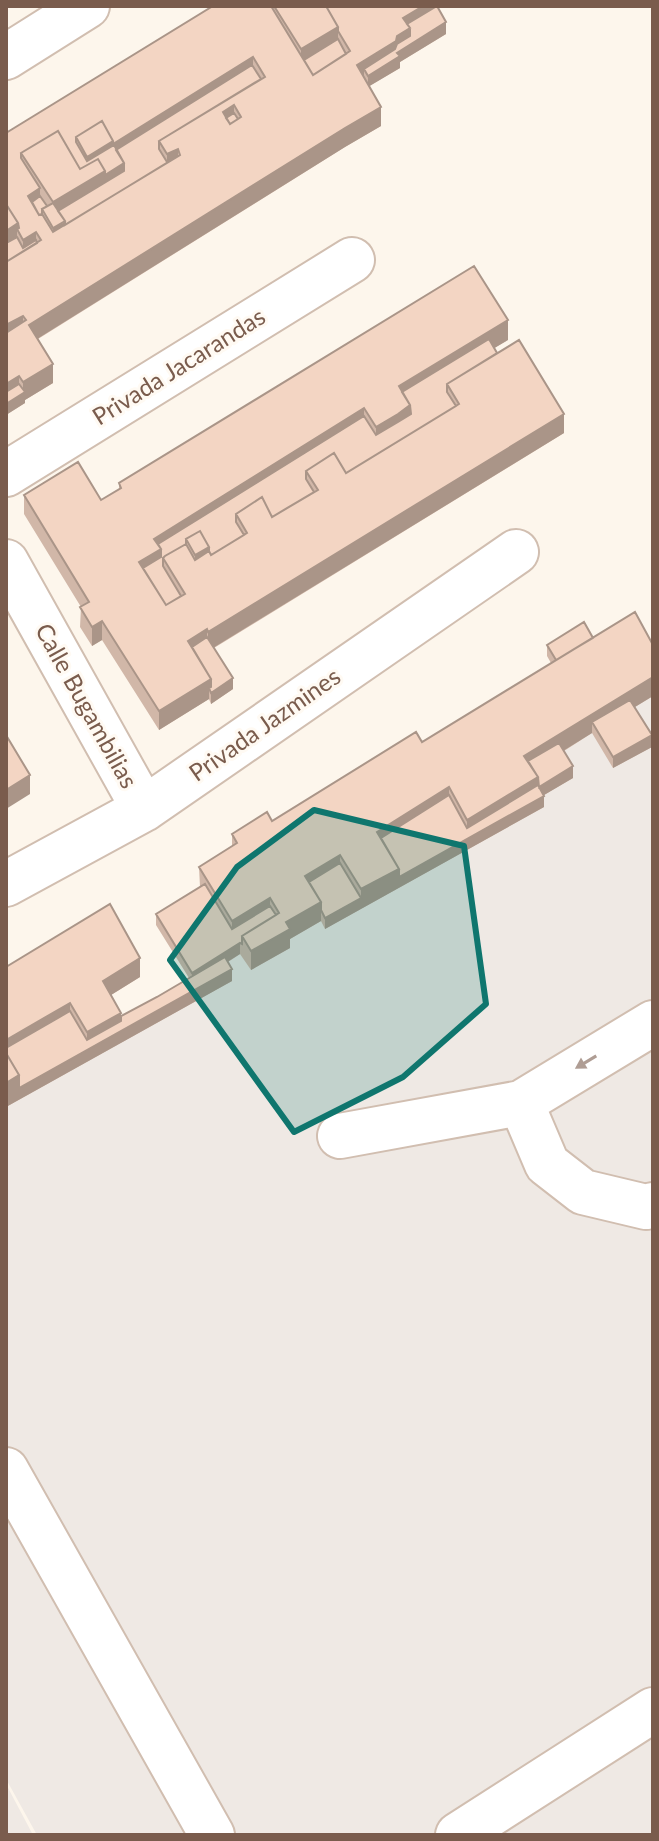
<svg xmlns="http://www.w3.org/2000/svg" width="659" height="1841" font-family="Lato,sans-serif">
<rect width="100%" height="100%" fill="#fdf6ec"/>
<path fill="#efe9e4" d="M 653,682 L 653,1835 L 37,1835 L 6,1779 L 6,1101 Z
M 6,1784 L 33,1835 L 6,1835 Z"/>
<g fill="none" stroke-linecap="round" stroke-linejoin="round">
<defs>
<path id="minor" d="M 6,57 L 87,6
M 6,474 L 352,260
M 6,562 L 144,809
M 6,884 L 144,809 L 516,552
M 521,1103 L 547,1164 L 583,1192 L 646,1207 L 653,1205
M 340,1136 L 521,1103 L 653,1023
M 6,1470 L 212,1835
M 458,1835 L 653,1710"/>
</defs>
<use href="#minor" stroke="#d1beb0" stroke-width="48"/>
<use href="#minor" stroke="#fff" stroke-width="44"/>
</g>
<path fill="#d1b7a8" d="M 213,6 L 437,6 L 446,34 L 400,62 L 400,68 L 369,86 L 381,126 L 345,147 L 38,339 L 53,383 L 25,400 L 25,403 L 6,415 L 6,133 Z
M 508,340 L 494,348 L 497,353 L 564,433 L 214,648 L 233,689 L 211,704 L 209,699 L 159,730 L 102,640 L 92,646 L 80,627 L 81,607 L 24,514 L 24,495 L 101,500 L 119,489 L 119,483 Z
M 593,638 L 653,645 L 653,696 L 635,707 L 652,747 L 613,768 L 592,733 L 564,751 L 573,778 L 544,795 L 544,807 L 325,929 L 321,921 L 290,939 L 290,948 L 251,970 L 240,954 L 228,962 L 232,981 L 6,1107 L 6,967 L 140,977 L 111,995 L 121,1016 L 157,997 L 189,978 L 156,925 L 156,914 L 200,887 L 199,867 L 232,846 L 232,834 L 272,821 L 422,742 L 551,663 L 547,656 L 547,645 Z"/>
<path fill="#aa9588" d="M 423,6 L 437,6 L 446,22 L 446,34 L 400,62 L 400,68 L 368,87 L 368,76 L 364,69 L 364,80 L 357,65 L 397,36 L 403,18 Z
M 338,27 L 338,50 L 301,63 L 301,49 Z
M 253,57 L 253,76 L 105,171 L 124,163 L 124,182 L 53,215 L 53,202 L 87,170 L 87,157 Z
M 234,105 L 234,124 L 178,149 L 178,164 L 53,251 L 53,228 L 167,171 L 167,154 L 163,147 Z
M 381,107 L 381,126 L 345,147 L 29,344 L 29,325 L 345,128 Z
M 40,188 L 40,207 L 33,212 L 28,196 Z
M 18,223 L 18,232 L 17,229 L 17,248 L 6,254 L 6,231 Z
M 36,232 L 36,251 L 23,259 L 23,240 Z
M 23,316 L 23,330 L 6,352 L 6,325 Z
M 508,320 L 508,340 L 404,402 L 399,386 Z
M 53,364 L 53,383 L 25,400 L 25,403 L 6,415 L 6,404 L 23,393 L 23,382 Z
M 19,376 L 19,395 L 6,404 L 6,384 Z
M 410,405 L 410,424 L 376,446 L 376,427 Z
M 364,408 L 364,427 L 161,553 L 161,568 L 144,578 L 139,562 L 154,539 Z
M 564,414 L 564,433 L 208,651 L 208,632 Z
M 209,547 L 209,571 L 195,579 L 195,555 Z
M 102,621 L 102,640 L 92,646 L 92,627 Z
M 207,629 L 207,649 L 193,657 L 188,641 Z
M 653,677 L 653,696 L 597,730 L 592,722 L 592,733 L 529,772 L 524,756 Z
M 233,678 L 233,689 L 211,704 L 211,693 Z
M 211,679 L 211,692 L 209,688 L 209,699 L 159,730 L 159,711 Z
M 652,735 L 652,747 L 613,768 L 613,757 Z
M 573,766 L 573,778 L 539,798 L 539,787 Z
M 30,775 L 30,794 L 6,809 L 6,790 Z
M 538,777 L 538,796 L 544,796 L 544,807 L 325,929 L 325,918 L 361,898 L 361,889 L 399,869 L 467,839 L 467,820 Z
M 449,787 L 449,806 L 382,848 L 377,832 Z
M 340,855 L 340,874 L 310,892 L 305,876 Z
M 270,898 L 270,917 L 232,940 L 232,921 Z
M 321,902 L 321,921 L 290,939 L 290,948 L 251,970 L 251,951 L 286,922 Z
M 240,943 L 240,954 L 192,984 L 192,973 Z
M 140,958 L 140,977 L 103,1000 L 103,981 Z
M 232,969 L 232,981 L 6,1107 L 6,1083 L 19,1075 L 87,1050 L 87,1032 L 121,1013 L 121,1031 Z
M 70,1003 L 70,1022 L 6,1060 L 6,1040 Z"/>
<path fill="#f3d5c3" stroke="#aa9588" stroke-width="2" fill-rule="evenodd" d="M 213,6 L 271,6 L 313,75 L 350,51 L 338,31 L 338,27 L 326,6 L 423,6 L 403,18 L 410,28 L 397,36 L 396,41 L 357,65 L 381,107 L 345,128 L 29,325 L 53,364 L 23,382 L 19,376 L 6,384 L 6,333 L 26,320 L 23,316 L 6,325 L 6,262 L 41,240 L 36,232 L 23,240 L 17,229 L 19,228 L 18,223 L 6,204 L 6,133 ZM 253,57 L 265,77 L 159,141 L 167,154 L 178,149 L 180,155 L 53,232 L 42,214 L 39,215 L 28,196 L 40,188 L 21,158 L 21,153 L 58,131 L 80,169 L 98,159 L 105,171 L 105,175 L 124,163 L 114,145 L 87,161 L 76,142 L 76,137 L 102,121 L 113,141 L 113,144 ZM 234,105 L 241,117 L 230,124 L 223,112 Z
M 274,6 L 326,6 L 338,27 L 301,49 Z
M 437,6 L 446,22 L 397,53 L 400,56 L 368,76 L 364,69 L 395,49 L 397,44 L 410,36 L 410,28 L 407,24 Z
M 338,39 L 346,54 L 313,75 L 304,60 Z
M 252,65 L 261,79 L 159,141 L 159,149 L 167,162 L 173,159 L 65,225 L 65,221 L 58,211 L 124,171 L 124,163 L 116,150 Z
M 234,113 L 238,119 L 230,124 L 226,118 Z
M 102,121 L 113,141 L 87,157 L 76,137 Z
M 58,131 L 80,169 L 98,159 L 105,171 L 53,202 L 21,153 Z
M 40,196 L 47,206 L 42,209 L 42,214 L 39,215 L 32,202 Z
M 53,203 L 65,221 L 53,228 L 42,209 Z
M 6,204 L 18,223 L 6,231 Z
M 17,237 L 23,248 L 36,240 L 37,243 L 6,262 L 6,243 Z
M 474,266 L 508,320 L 399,386 L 410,405 L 398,414 L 376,427 L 364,408 L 154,539 L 161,549 L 139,562 L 166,605 L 185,594 L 163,558 L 165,556 L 186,544 L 195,560 L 209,551 L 211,555 L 247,533 L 236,514 L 262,497 L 272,517 L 318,490 L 306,471 L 334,453 L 346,473 L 423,426 L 459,404 L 447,384 L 519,340 L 564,414 L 208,632 L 207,629 L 188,641 L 211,679 L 159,711 L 102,621 L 92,627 L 80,607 L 89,602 L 24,495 L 78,462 L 101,500 L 121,488 L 119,483 Z
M 489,339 L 497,353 L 447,384 L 447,392 L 456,406 L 346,473 L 334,453 L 306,471 L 306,479 L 314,492 L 272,517 L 262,497 L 236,514 L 236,522 L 244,535 L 211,555 L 209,551 L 209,547 L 200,531 L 186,539 L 186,544 L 165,556 L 163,558 L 163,566 L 181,596 L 166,605 L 143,568 L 161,557 L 161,549 L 158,544 L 364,416 L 376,435 L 398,422 L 411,414 L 410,405 L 402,392 Z
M 19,384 L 25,392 L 6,404 L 6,392 Z
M 200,531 L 209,547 L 195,555 L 186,539 Z
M 635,612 L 653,645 L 653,677 L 524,756 L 538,777 L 467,820 L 449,787 L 377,832 L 399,869 L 361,889 L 340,855 L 305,876 L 321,902 L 286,922 L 290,929 L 251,951 L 242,936 L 279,913 L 270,898 L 232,921 L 199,867 L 237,843 L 232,834 L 267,812 L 272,821 L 416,732 L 422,742 Z
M 584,622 L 593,638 L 556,660 L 547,645 Z
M 207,637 L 233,678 L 211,693 L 209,688 L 211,687 L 211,679 L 192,647 Z
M 630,700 L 652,735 L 613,757 L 592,722 Z
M 6,735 L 30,775 L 6,790 Z
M 559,743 L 573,766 L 539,787 L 538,777 L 528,761 Z
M 538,785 L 544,796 L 399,877 L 399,869 L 381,838 L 449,795 L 467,828 Z
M 340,863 L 361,898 L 325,918 L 321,910 L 321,902 L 309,882 Z
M 205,884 L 232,929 L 270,906 L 276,915 L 242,936 L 242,944 L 240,943 L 192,973 L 156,914 Z
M 110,904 L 140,958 L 103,981 L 121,1013 L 87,1032 L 70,1003 L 6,1040 L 6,967 Z
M 225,957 L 232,969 L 19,1088 L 19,1075 L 6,1053 L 6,1048 L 70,1011 L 87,1040 L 121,1021 L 121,1016 L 157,997 Z
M 6,1053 L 19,1075 L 6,1083 Z"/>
<defs><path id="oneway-solid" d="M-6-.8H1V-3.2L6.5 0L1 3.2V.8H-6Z" transform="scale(2)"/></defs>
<use fill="#af9d94" href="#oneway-solid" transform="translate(586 1062) rotate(149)"/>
<path fill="#0f766e" fill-opacity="0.2" stroke="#0f766e" stroke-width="6" stroke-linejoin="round" d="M 314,810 L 464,846 L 486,1004 L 403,1077 L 294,1132 L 170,960 L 237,867 Z"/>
<g text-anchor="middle" stroke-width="6" stroke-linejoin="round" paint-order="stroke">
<g font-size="24" fill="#7a5c4d" stroke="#fffaf3">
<text transform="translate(179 367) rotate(-32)" y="8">Privada Jacarandas</text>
<text transform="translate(86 706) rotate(61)" y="8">Calle Bugambilias</text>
<text transform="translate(265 725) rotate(-35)" y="8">Privada Jazmines</text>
</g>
</g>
<rect width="659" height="1841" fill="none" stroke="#7a5c4d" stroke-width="16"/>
</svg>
